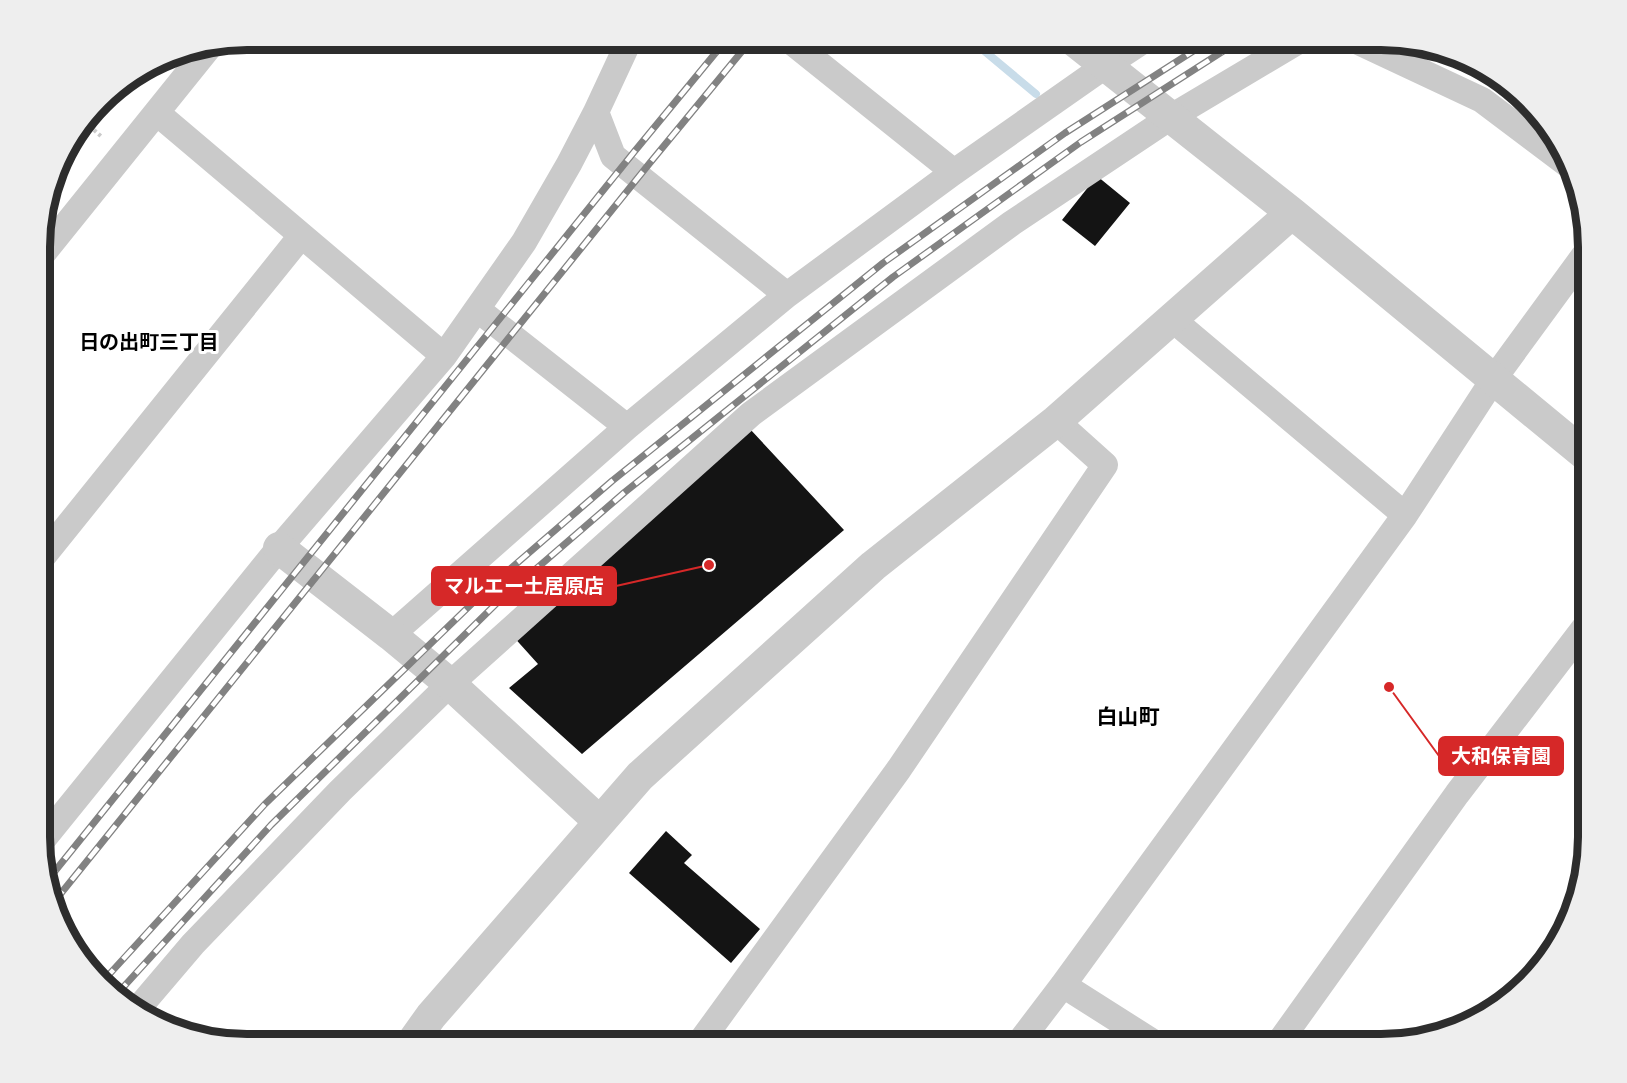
<svg xmlns="http://www.w3.org/2000/svg" width="1627" height="1083" font-family="'Work Sans','Noto Sans JP',sans-serif">
<rect width="100%" height="100%" fill="#fff"/>
<g fill="none" stroke-linecap="round" stroke-linejoin="round">
<path stroke="#c8dce9" stroke-width="8" d="M 970,39 L 1036,94
M 1166,40 L 1168,39"/>
</g>
<path fill="#141414" d="M 1097,176 L 1130,203 L 1095,246 L 1062,220 Z
M 750,429 L 844,530 L 582,754 L 509,688 L 538,664 L 511,634 Z
M 666,831 L 692,855 L 684,863 L 760,929 L 731,963 L 629,873 Z"/>
<g fill="none" stroke-linecap="round" stroke-linejoin="round">
<path stroke="#cacaca" stroke-width="4" stroke-dasharray="3 3" stroke-linecap="butt" d="M 85,122 L 102,137"/>
<path stroke="#cacaca" stroke-width="26" d="M 788,39 L 954,172
M 1352,39 L 1482,100 L 1567,164
M 596,112 L 613,156 L 787,295
M 157,113 L 444,356
M 41,256 L 210,46
M 477,309 L 627,427
M 1172,319 L 1405,515
M 41,559 L 301,236
M 391,635 L 627,427 L 787,295 L 954,172 L 1105,66 L 1146,39
M 41,842 L 279,548 L 444,356 L 524,242 L 569,164 L 596,112 L 630,39
M 1063,985 L 1156,1044
M 136,1011 L 193,944 L 340,791 L 450,684 L 751,414 L 1012,223 L 1171,117 L 1302,39
M 699,1044 L 899,769 L 1105,465 L 1056,421
M 1018,1044 L 1063,985 L 1405,515 L 1493,380 L 1588,250
M 1278,1044 L 1457,794 L 1588,623"/>
<path stroke="#cacaca" stroke-width="32" d="M 1072,39 L 1292,213 L 1588,457
M 279,548 L 391,635 L 450,684 L 600,822
M 411,1044 L 431,1016 L 640,776 L 873,566 L 1056,421 L 1292,213"/>
<defs>
<path id="rail" d="M 47,881 L 634,152 L 727,39
M 54,902 L 649,164 L 752,39
M 104,980 L 265,804 L 487,589 L 612,481 L 883,263 L 1065,133 L 1212,39
M 117,994 L 271,825 L 500,600 L 625,492 L 893,277 L 1081,142 L 1242,39"/>
</defs>
<use href="#rail" stroke="#828282" stroke-width="7"/>
<use href="#rail" stroke="#fff" stroke-width="4.5" stroke-dasharray="14" stroke-linecap="butt"/>
</g>
<g text-anchor="middle" stroke-width="6" stroke-linejoin="round" paint-order="stroke">
<g font-size="20" font-weight="bold" fill="#000" stroke="#fff">
<text x="149" y="349">日の出町三丁目</text>
</g>
<g font-size="21" font-weight="bold" fill="#000" stroke="#fff">
<text x="1128" y="724">白山町</text>
</g>
</g>
<path d="M0 0H1627V1083H0ZM247 50H1381A197 197 0 0 1 1578 247V837A197 197 0 0 1 1381 1034H247A197 197 0 0 1 50 837V247A197 197 0 0 1 247 50Z" fill="#eee" fill-rule="evenodd"/>
<path fill="none" stroke="#2d2d2d" stroke-width="8" d="M247 50H1381A197 197 0 0 1 1578 247V837A197 197 0 0 1 1381 1034H247A197 197 0 0 1 50 837V247A197 197 0 0 1 247 50Z"/>
<path fill="none" stroke="#d62828" stroke-width="2" d="M709 565L616 586M1389 687L1439 756"/>
<g fill="#d62828" stroke="#fff" stroke-width="2">
<circle cx="709" cy="565" r="6"/>
<circle cx="1389" cy="687" r="6"/>
</g>
<g fill="#d62828" stroke="#d62828" stroke-width="2">
<rect x="432" y="567" width="184" height="38" rx="6"/>
<rect x="1439" y="737" width="124" height="38" rx="6"/>
</g>
<g font-size="20" text-anchor="middle" font-weight="bold" fill="#fff">
<text x="524" y="593">マルエー土居原店</text>
<text x="1501" y="763">大和保育園</text>
</g>
</svg>
